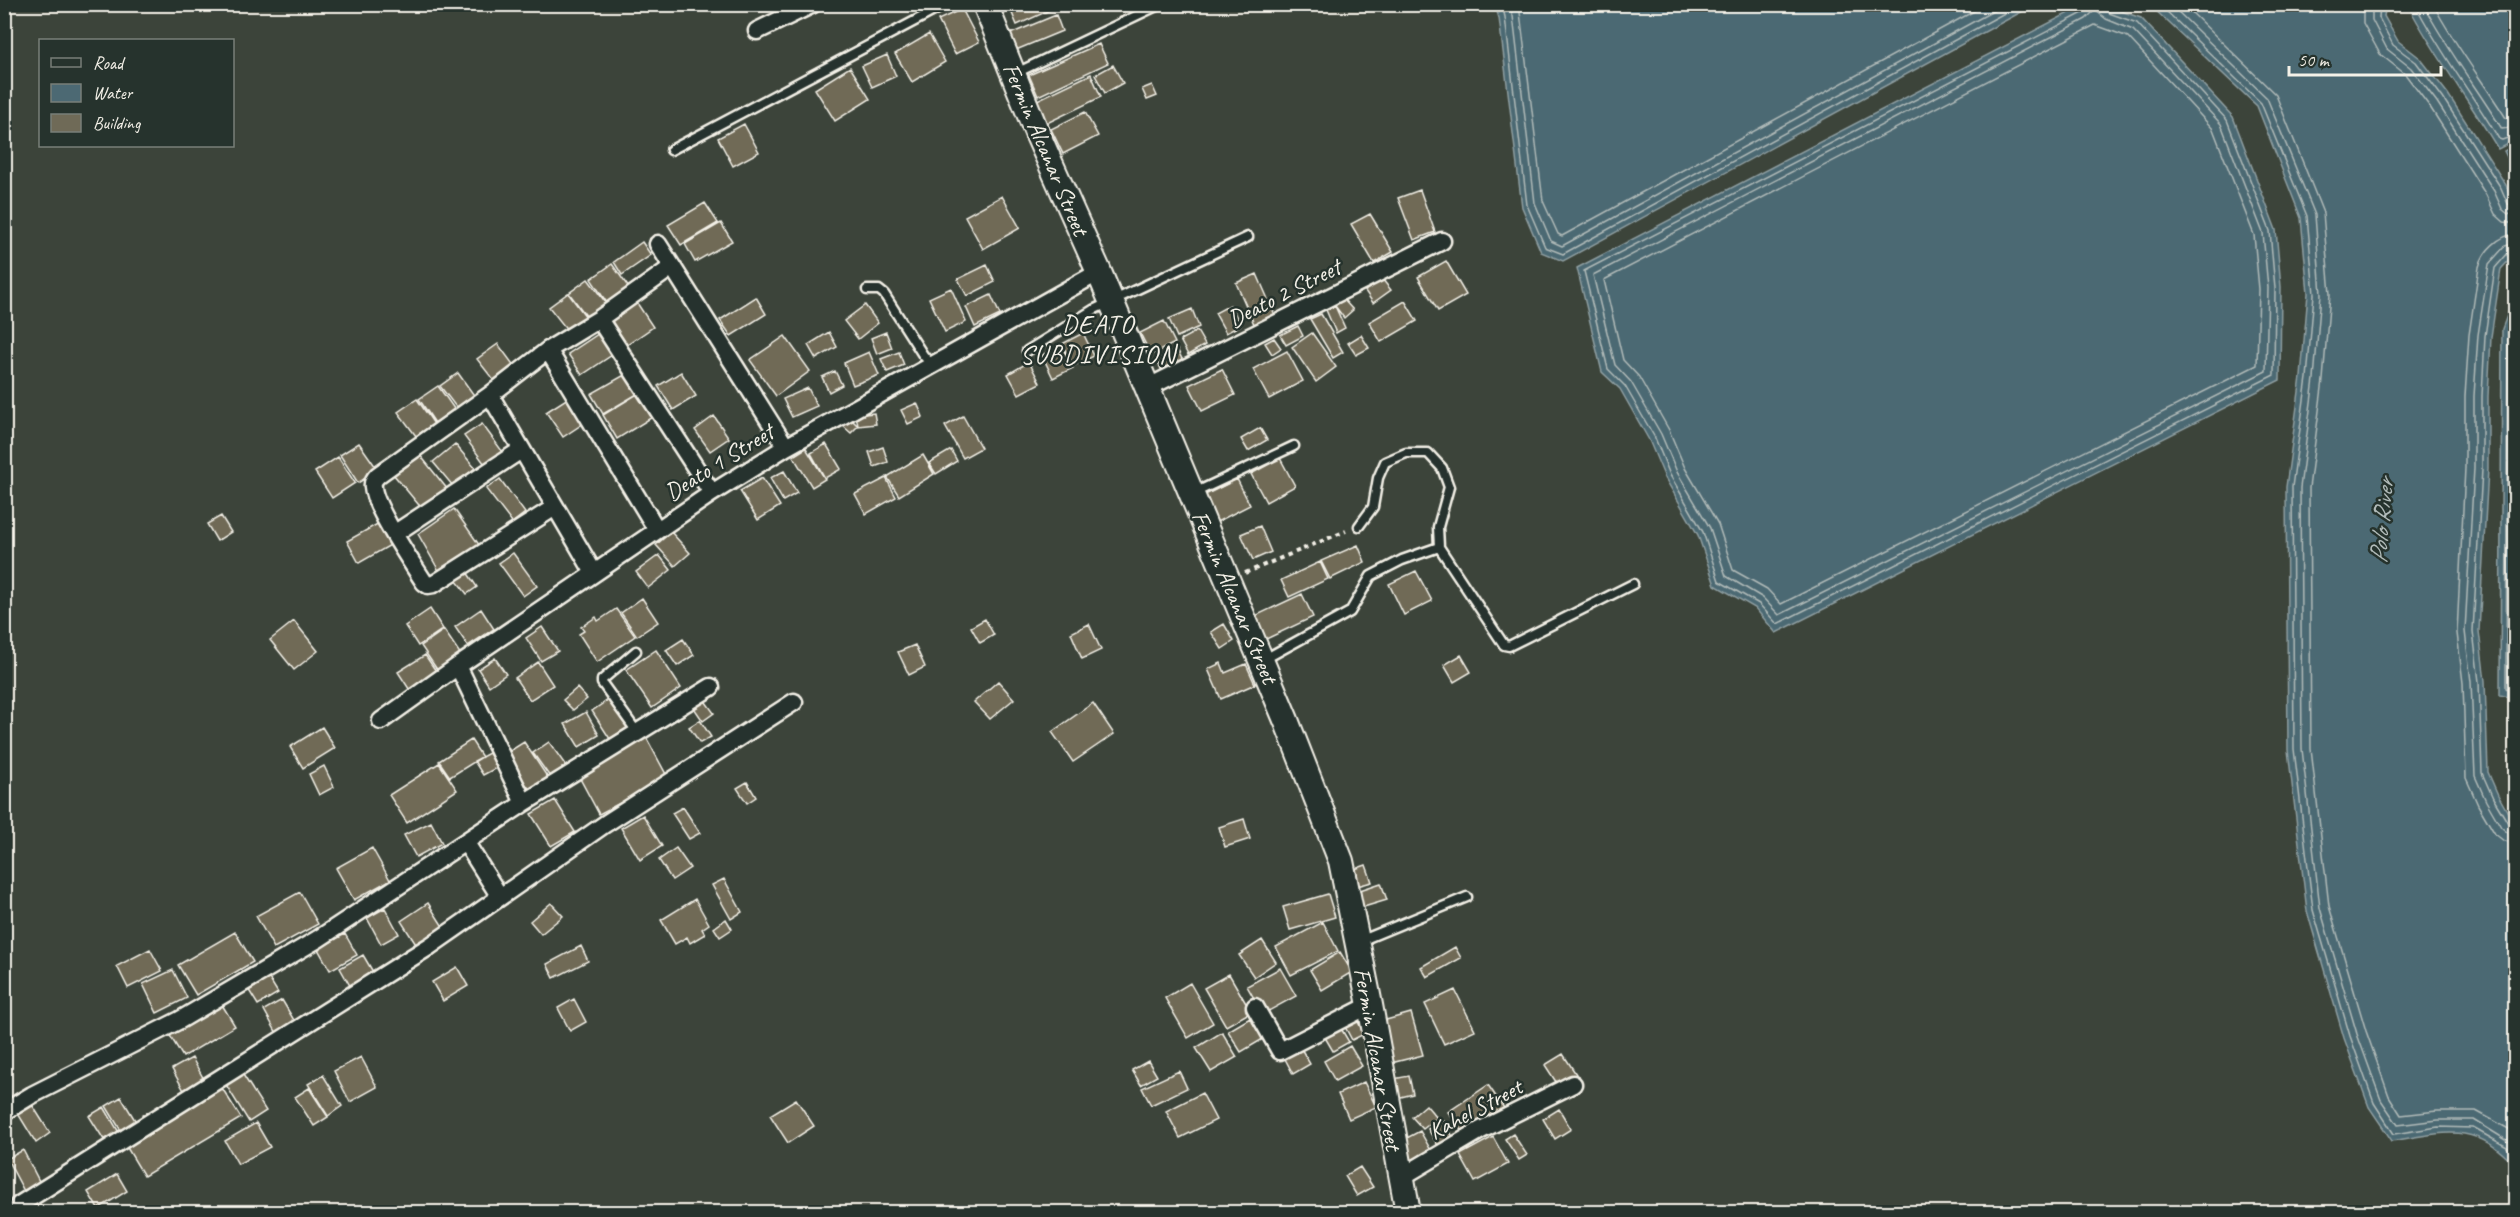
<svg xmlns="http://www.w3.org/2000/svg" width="2520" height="1217" font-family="Caveat,sans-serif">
<rect width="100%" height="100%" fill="#3c443a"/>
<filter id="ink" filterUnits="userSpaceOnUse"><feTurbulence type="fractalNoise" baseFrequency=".0167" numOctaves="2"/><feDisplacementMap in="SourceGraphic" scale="12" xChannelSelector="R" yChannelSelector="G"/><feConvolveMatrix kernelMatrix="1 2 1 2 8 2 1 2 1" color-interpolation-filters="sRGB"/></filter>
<g filter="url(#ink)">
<path fill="#4c6973" stroke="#8f9fa2" stroke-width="1.5" d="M 2086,4 L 2104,5 L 2141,18 L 2233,117 L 2276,230 L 2281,287 L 2280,380 L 1776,633 L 1755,608 L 1715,585 L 1698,535 L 1665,478 L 1649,440 L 1620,389 L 1602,372 L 1577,268 Z
M 1495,5 L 1495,4 L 2034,5 L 1563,261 L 1541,252 L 1522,207 L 1499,18 Z
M 2150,5 L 2386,5 L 2384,16 L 2398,41 L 2420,58 L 2448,94 L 2506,185 L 2515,208 L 2515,254 L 2501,269 L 2491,337 L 2488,396 L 2488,469 L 2479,631 L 2485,681 L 2488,772 L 2498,795 L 2515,825 L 2515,1166 C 2476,1121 2445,1132 2392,1141 L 2369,1107 L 2344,1038 L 2307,911 L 2288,750 L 2286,487 L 2301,377 L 2308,293 L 2301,218 L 2257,106 Z
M 2408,5 L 2515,5 L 2515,140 L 2498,149 C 2469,100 2434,55 2408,5 Z
M 2515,145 L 2515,173 L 2504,151 Z
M 2515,279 L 2515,705 L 2514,698 L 2500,695 L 2502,329 L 2512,302 Z"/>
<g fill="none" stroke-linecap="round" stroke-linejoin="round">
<path stroke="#b1bbb9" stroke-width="1.5" d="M 1502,4 L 1505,17 L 1527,205 L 1545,247 L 1563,254 L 2021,4
M 1509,4 L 1513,16 L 1535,203 L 1551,241 L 1562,246 L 2006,4
M 1519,4 L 1543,201 L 1558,234 L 1562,236 L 1987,4
M 2087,4 L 2083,13 L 1584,271 L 1608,369 L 1625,386 L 1655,438 L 1670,475 L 1703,532 L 1719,581 L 1759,604 L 1777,624 L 2274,375 L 2275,288 L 2270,231 L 2227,120 L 2137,23 L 2109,13 L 2106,4
M 2159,4 L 2261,103 L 2307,216 L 2314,294 L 2307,378 L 2292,487 L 2294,749 L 2313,910 L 2350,1036 L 2374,1103 L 2394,1134 L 2438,1127 L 2473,1128 L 2507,1147 L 2516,1157
M 2170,4 L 2267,98 L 2315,215 L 2321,294 L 2314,379 L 2300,488 L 2302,749 L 2320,908 L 2357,1034 L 2381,1100 L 2398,1125 L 2438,1120 L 2474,1120 L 2516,1146
M 2183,4 L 2276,95 L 2323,213 L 2330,294 L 2323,380 L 2309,488 L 2311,749 L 2329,906 L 2366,1031 L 2389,1096 L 2401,1115 L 2437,1111 L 2476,1111 L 2516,1133
M 2363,4 L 2363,23 L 2380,54 L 2405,74 L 2430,107 L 2486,195 L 2495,214 L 2504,222 L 2516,224
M 2372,4 L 2372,20 L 2387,49 L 2411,68 L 2437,102 L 2494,191 L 2502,209 L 2508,214 L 2516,215
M 2380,4 L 2379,18 L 2393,45 L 2416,62 L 2443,98 L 2501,188 L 2508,204 L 2516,207
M 2415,4 C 2439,51 2472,94 2499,139 L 2502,140 L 2516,135
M 2423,4 C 2446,48 2476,87 2502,129 L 2516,127
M 2433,4 C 2454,44 2482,80 2506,118 L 2516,118
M 2095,10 L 2106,19 L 2133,30 L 2221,124 L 2263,233 L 2268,288 L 2266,371 L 1779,615 L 1763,598 L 1726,576 L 1710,528 L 1677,472 L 1661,434 L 1631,382 L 1615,365 L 1593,275 L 2086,19 Z
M 2095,25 L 2128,37 L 2213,129 L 2254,235 L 2259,289 L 2257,365 L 1781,604 L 1767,589 L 1733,570 L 1718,524 L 1685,468 L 1669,430 L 1639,377 L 1623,360 L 1604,280 Z
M 2516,234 C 2499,235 2483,251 2479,267 L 2469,335 L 2465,396 L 2465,468 L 2457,633 L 2463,683 L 2466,778 L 2478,805 L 2495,834 L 2504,841 L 2516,843
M 2516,243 L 2505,246 L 2489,264 L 2478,335 L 2474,396 L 2474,468 L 2465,631 L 2471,682 L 2475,776 L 2486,801 L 2501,827 L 2508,833 L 2516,834
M 2516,251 L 2509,252 L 2495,268 L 2485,336 L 2482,396 L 2482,469 L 2473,631 L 2479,682 L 2482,773 L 2493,798 L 2508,823 L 2516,827
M 2516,309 L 2508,331 L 2506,688 L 2516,693
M 2516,408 L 2516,685"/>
</g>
<path fill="#6f6a57" stroke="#f4f1e8" stroke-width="1.5" d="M 771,4 L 793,4 L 778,15 Z
M 1013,4 L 1047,4 L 1050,10 L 1017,25 L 1009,6 Z
M 1060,4 L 1075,4 L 1063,11 Z
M 962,9 L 979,42 L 955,54 L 938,20 Z
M 1056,15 L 1062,31 L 1016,50 L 1010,34 Z
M 929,34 L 945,62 L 912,82 L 895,54 Z
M 1099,44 L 1108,63 L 1038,96 L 1029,75 Z
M 887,55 L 896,76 L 872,87 L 862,66 Z
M 1113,65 L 1123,83 L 1105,93 L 1095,75 Z
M 850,67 L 870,99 L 835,121 L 815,89 Z
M 1091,74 L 1101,97 L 1047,123 L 1037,100 Z
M 1152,85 L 1157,96 L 1147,100 L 1142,89 Z
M 1085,112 L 1098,136 L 1063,154 L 1051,129 Z
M 744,124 L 759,152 L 733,166 L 718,138 Z
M 1420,190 L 1435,232 L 1414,240 L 1398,198 Z
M 1002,196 L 1020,228 L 983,249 L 965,216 Z
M 705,203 L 718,223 L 681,245 L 668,225 Z
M 1370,214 L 1393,252 L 1374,263 L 1351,224 Z
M 721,223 L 732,241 L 695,262 L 685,244 Z
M 642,242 L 651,255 L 622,275 L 614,262 Z
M 1446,261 L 1466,295 L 1438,311 L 1418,277 Z
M 612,264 L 629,288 L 607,303 L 591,279 Z
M 987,265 L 995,282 L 967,296 L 958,279 Z
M 1257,274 L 1275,315 L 1254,324 L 1236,283 Z
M 588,279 L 606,303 L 587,317 L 569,293 Z
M 1382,279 L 1391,290 L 1373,303 L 1365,291 Z
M 951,288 L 966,322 L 945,332 L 929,298 Z
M 568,293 L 586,317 L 568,331 L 549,307 Z
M 991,295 L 1000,315 L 975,327 L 966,307 Z
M 756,297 L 766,314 L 731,336 L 720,320 Z
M 1343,299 L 1353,310 L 1344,318 L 1335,306 Z
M 1405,301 L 1417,321 L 1381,342 L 1369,322 Z
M 637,303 L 653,327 L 627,345 L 611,321 Z
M 865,305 L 878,323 L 858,339 L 844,321 Z
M 1230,305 L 1241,325 L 1226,333 L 1215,313 Z
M 1335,306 L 1345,328 L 1336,333 L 1326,310 Z
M 1192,309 L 1199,327 L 1177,337 L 1169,319 Z
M 1321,314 L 1343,352 L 1333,358 L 1310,319 Z
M 1164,321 L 1175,343 L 1151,355 L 1140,333 Z
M 1298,326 L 1303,336 L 1286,345 L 1280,335 Z
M 1197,331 L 1205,345 L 1188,355 L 1180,340 Z
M 601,332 L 615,353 L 582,375 L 568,354 Z
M 829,332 L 837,347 L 816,359 L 808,345 Z
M 886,332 L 892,348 L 877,354 L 871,338 Z
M 1083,333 L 1094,356 L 1073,366 L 1062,344 Z
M 1312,333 L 1336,367 L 1316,382 L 1292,347 Z
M 1361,335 L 1369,348 L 1356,355 L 1348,343 Z
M 785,336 L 810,371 L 776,396 L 750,360 Z
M 1274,338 L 1281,348 L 1272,354 L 1265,343 Z
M 498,344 L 515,367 L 495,382 L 477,359 Z
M 1061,345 L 1073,368 L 1053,378 L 1042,355 Z
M 1177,349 L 1182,359 L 1161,369 L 1156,359 Z
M 1287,351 L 1303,381 L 1269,399 L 1253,369 Z
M 869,352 L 879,375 L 853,385 L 844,363 Z
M 899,352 L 904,365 L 887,372 L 881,359 Z
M 1029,362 L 1040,383 L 1019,394 L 1008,374 Z
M 1222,369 L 1235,395 L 1202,411 L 1189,385 Z
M 835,371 L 842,385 L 829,392 L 822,377 Z
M 681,372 L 696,396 L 673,410 L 658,386 Z
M 458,373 L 476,398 L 459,411 L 440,386 Z
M 628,373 L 639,393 L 603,414 L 591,394 Z
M 438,386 L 455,410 L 435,423 L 419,399 Z
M 808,388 L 817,406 L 792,417 L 783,399 Z
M 639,393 L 654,416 L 617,439 L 603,415 Z
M 571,396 L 587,421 L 563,437 L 546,412 Z
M 417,399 L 434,424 L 416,436 L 398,412 Z
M 917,403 L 923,417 L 908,424 L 901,410 Z
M 874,413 L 876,424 L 858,426 L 856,415 Z
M 714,416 L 729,438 L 710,451 L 695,430 Z
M 963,416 L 981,448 L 963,458 L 945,426 Z
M 850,418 L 858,426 L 851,433 L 843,426 Z
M 482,424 L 505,455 L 487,467 L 464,436 Z
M 1260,428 L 1267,440 L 1248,451 L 1241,439 Z
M 359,443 L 378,470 L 358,483 L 340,455 Z
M 455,444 L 475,468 L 453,486 L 433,462 Z
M 826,444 L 841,469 L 825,478 L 811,453 Z
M 883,447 L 888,462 L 874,467 L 869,452 Z
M 806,448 L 825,479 L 812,487 L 793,456 Z
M 951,450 L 957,461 L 936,474 L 929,463 Z
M 420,455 L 448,490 L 423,510 L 394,475 Z
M 923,455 L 934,474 L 899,496 L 887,477 Z
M 338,457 L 355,483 L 332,498 L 315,472 Z
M 1280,458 L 1295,486 L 1266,502 L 1251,474 Z
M 784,471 L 797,493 L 783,501 L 770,478 Z
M 762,478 L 780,506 L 758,520 L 740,491 Z
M 886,478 L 896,497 L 866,514 L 855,494 Z
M 500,479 L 525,513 L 512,523 L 486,489 Z
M 1237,479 L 1250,505 L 1209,526 L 1195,500 Z
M 454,509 L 482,549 L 442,576 L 418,534 Z
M 221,516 L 231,532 L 217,541 L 207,524 Z
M 381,522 L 394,543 L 359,563 L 347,541 Z
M 1260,526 L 1271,552 L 1253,560 L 1241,534 Z
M 671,532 L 690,553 L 675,566 L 656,545 Z
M 1358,545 L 1365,562 L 1330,579 L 1321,561 Z
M 513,553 L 537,586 L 523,596 L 499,563 Z
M 659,555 L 671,570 L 648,588 L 636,572 Z
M 1320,562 L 1328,579 L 1289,597 L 1281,580 Z
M 1416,571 L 1432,601 L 1404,615 L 1389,584 Z
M 467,572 L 477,587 L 467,594 L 456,580 Z
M 1302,594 L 1313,617 L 1264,640 L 1253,617 Z
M 642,598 L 658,622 L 637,636 L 621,613 Z
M 430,609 L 443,629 L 418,646 L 405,626 Z
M 481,609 L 494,629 L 468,646 L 455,627 Z
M 616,609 L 635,636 L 597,662 L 579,634 L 584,631 L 581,627 L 596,617 L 598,621 Z
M 985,619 L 994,635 L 980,643 L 971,627 Z
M 294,621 L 318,651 L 294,670 L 270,640 Z
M 1089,624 L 1101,650 L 1082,659 L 1071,633 Z
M 1224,624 L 1234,641 L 1222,649 L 1211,632 Z
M 542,627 L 558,651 L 541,661 L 526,638 Z
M 444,630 L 461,655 L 438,671 L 421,646 Z
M 683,639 L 694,655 L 677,666 L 666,650 Z
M 915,645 L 925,667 L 909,675 L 898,652 Z
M 656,650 L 681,688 L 652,708 L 626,670 Z
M 425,655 L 440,677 L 413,695 L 398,672 Z
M 1461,655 L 1471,672 L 1454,682 L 1444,665 Z
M 495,658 L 506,674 L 489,686 L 478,669 Z
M 538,662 L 553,685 L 530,700 L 515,678 Z
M 1221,663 L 1225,673 L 1246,664 L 1255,684 L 1221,699 L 1208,669 Z
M 998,681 L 1014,699 L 990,719 L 974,702 Z
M 577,688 L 587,699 L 573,710 L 563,700 Z
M 611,698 L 629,727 L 610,739 L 592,711 Z
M 703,698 L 714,713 L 703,721 L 692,705 Z
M 1093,703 L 1114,734 L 1073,762 L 1052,732 Z
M 586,712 L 599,735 L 579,747 L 565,724 Z
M 700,720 L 711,737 L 700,743 L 689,727 Z
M 322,727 L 335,748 L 303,768 L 290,747 Z
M 646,737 L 668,778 L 599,814 L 577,773 Z
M 471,740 L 482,757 L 450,777 L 439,761 Z
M 524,742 L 548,778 L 530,790 L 505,754 Z
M 549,742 L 566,766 L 550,777 L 533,753 Z
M 489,753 L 498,767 L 483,775 L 474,761 Z
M 439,763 L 457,790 L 407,823 L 389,795 Z
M 324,766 L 334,787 L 319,795 L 309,774 Z
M 747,782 L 756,797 L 747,803 L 737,788 Z
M 555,800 L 575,832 L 551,846 L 531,814 Z
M 683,807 L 700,833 L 689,839 L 672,813 Z
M 643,815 L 662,846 L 640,860 L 621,828 Z
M 1244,819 L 1250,839 L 1225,847 L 1219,827 Z
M 431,822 L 442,843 L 416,857 L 404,835 Z
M 372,848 L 390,880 L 354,900 L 336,868 Z
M 676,848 L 690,868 L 672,880 L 659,860 Z
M 1366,865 L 1372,882 L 1357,886 L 1352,870 Z
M 724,879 L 742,912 L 731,919 L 712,885 Z
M 1381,883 L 1387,900 L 1357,909 L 1351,893 Z
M 300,892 L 318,924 L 274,948 L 256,916 Z
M 1328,894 L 1335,917 L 1290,930 L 1283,907 Z
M 695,899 L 709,924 L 702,929 L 705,934 L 690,943 L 687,937 L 675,944 L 661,920 Z
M 428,903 L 444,928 L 417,946 L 401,921 Z
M 551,903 L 563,916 L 541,934 L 530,921 Z
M 385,908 L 399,934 L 381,944 L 367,918 Z
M 726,919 L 732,929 L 720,937 L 714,928 Z
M 1323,922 L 1338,951 L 1291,975 L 1276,947 Z
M 235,932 L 253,962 L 196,995 L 178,965 Z
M 345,934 L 357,955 L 330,970 L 318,949 Z
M 1262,940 L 1276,962 L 1254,977 L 1239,955 Z
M 581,946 L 588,961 L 554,978 L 547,964 Z
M 1455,947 L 1461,958 L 1427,977 L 1421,967 Z
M 150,949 L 162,971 L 128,988 L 117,966 Z
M 1340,952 L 1352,972 L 1322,990 L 1310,970 Z
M 363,955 L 376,977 L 353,991 L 340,968 Z
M 457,967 L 468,986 L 443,1001 L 432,982 Z
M 1280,968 L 1296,996 L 1263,1014 L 1247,986 Z
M 173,970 L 187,998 L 157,1013 L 143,984 Z
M 265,972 L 278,993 L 258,1005 L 245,984 Z
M 1229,974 L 1251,1012 L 1226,1026 L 1204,988 Z
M 1190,983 L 1213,1023 L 1188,1038 L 1165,998 Z
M 1455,990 L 1475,1030 L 1444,1044 L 1425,1004 Z
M 574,999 L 586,1022 L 570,1031 L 558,1008 Z
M 282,1000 L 298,1027 L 279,1037 L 264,1010 Z
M 221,1003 L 235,1026 L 183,1057 L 169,1034 Z
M 1411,1013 L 1423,1055 L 1391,1063 L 1379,1022 Z
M 1355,1016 L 1364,1034 L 1352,1040 L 1343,1023 Z
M 1250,1018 L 1263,1039 L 1241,1052 L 1228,1031 Z
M 1339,1025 L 1349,1042 L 1333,1051 L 1323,1034 Z
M 1222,1032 L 1237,1057 L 1211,1072 L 1196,1048 Z
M 1299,1045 L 1310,1064 L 1293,1074 L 1283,1055 Z
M 1350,1046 L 1362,1066 L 1335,1081 L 1324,1061 Z
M 1563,1054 L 1576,1074 L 1558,1085 L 1545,1065 Z
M 361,1057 L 377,1087 L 350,1102 L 334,1071 Z
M 192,1058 L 206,1083 L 186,1094 L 172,1069 Z
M 1148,1061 L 1157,1076 L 1141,1085 L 1132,1070 Z
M 240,1070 L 266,1111 L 249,1122 L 223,1080 Z
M 1179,1071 L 1187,1088 L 1151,1105 L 1142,1088 Z
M 323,1075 L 342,1106 L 328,1116 L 308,1084 Z
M 1409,1076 L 1413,1094 L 1397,1098 L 1393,1079 Z
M 1364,1082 L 1376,1107 L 1349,1119 L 1338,1094 Z
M 1488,1085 L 1504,1108 L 1464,1135 L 1448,1112 Z
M 222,1088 L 241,1118 L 144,1176 L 126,1146 Z
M 309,1088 L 328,1117 L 314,1126 L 295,1097 Z
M 1202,1093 L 1216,1120 L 1180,1138 L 1166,1111 Z
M 121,1097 L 138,1125 L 123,1134 L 106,1106 Z
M 796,1099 L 814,1126 L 788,1143 L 770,1115 Z
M 31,1103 L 50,1133 L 36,1143 L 17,1112 Z
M 1426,1105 L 1437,1118 L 1423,1129 L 1412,1117 Z
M 104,1107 L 120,1134 L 106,1143 L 89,1116 Z
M 1559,1109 L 1571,1129 L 1555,1139 L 1543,1119 Z
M 1443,1120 L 1455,1140 L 1440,1149 L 1428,1129 Z
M 256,1123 L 270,1147 L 238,1164 L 225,1141 Z
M 1420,1131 L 1433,1154 L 1411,1167 L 1401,1141 Z
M 1513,1134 L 1527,1155 L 1519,1160 L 1505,1139 Z
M 1493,1137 L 1508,1164 L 1475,1182 L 1460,1155 Z
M 23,1150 L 41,1185 L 25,1193 L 7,1159 Z
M 1360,1167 L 1373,1187 L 1357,1196 L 1345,1176 Z
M 117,1174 L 127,1191 L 98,1209 L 88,1192 Z
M 38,1202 L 45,1212 L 21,1212 Z"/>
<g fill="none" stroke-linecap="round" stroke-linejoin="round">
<defs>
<path id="service" d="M 1014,74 L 1161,4
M 671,150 L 947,4
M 867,290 L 879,290 L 884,294 L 923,355 L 932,365
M 1027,351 L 1093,310 L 1248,237
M 1192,494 L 1294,446
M 1359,526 L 1373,507 L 1378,478 L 1385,462 L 1406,453 L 1428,453 L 1442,468 L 1449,487 L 1438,527 L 1439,547 L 1504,645 L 1509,646 L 1633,584
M 636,651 L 602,680 L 602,683 L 637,732
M 1263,660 L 1350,612 L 1371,576 L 1402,560 L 1439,547
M 1360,941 L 1467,897"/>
<path id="minor" d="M 757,31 L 813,4
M 658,244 L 786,447
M 599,319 L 712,493
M 548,350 L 657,530
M 1147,388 L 1442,241
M 490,395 L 594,573
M 555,507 L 434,584 L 428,585 L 424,582 C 412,563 374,507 373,487 C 372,482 374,479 378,475 L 490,395 L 548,350 L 599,319 L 672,267
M 394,534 L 521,450
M 458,666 L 524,803
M 381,721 L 458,666 L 712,493 L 786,447 L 1099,272
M 466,843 L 500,897
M 1255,1007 L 1280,1051 L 1370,1005
M 4,1112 L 32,1095 L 180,1020 L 318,939 L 524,803 L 711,687
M 1400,1178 L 1481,1130 L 1573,1084
M 19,1205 L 430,946 L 605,824 L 794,702"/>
<path id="secondary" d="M 985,4 L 1037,133 L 1099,272 L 1286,720 L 1341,861 L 1370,1005 L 1408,1212"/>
</defs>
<use href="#service" stroke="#f4f1e8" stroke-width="13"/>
<use href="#minor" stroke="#f4f1e8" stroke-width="21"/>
<use href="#secondary" stroke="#f4f1e8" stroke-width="28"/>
<path stroke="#f4f1e8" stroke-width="4" stroke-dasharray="4.5 4.5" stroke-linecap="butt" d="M 1245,573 L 1346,531"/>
<use href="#service" stroke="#26332d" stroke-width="8"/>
<use href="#minor" stroke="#26332d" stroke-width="16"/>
<use href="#secondary" stroke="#26332d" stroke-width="24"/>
</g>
</g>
<g text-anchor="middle" stroke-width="5" stroke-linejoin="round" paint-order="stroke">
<g font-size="24" fill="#f4f1e8" stroke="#26332d">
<text transform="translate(1046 149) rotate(67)" y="8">Fermin Alcanar Street</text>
<text transform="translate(1284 293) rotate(-27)" y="8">Deato 2 Street</text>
<text transform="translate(719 462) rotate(-32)" y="8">Deato 1 Street</text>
<text transform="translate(1235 597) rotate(67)" y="8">Fermin Alcanar Street</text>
<text transform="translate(1378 1059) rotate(80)" y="8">Fermin Alcanar Street</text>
<text transform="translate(1475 1109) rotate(-28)" y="8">Kahel Street</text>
</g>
<g font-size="26" letter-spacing="1.5" fill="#f4f1e8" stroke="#26332d">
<text x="1098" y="333">DEATO<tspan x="1098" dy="30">SUBDIVISION</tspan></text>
</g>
<g font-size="26" font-style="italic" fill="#b1bbb9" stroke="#26332d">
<text transform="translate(2381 521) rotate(-85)" y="9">Polo River</text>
</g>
</g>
<rect width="2520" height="1217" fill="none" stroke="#26332d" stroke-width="24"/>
<rect x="12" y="12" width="2496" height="1193" fill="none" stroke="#f4f1e8" stroke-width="2" filter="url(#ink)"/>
<rect x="39" y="39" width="195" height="108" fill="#26332d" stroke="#787f78" stroke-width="1.5"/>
<rect x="51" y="58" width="30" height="9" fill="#26332d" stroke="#787f78" stroke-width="1.5"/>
<text x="93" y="69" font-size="18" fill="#f4f1e8">Road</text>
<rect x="51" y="84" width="30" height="18" fill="#4c6973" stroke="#787f78" stroke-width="1.5"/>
<text x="93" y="99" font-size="18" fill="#f4f1e8">Water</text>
<rect x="51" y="114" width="30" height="18" fill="#6f6a57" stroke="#787f78" stroke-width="1.5"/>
<text x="93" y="129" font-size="18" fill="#f4f1e8">Building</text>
<path d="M2289 66v9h152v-9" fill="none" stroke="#f4f1e8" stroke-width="3"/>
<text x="2298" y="66" font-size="18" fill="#f4f1e8" stroke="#26332d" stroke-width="4.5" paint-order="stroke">50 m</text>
</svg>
